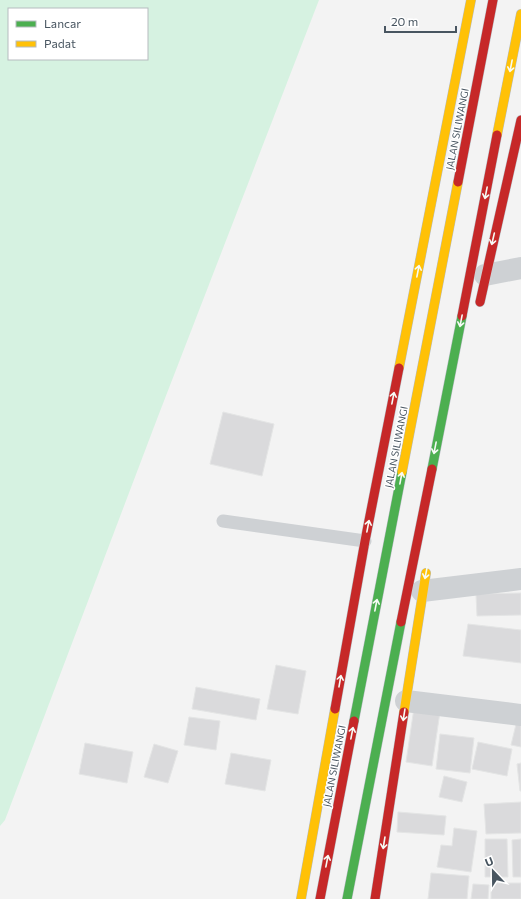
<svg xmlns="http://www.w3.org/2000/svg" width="521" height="899" font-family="Commissioner,sans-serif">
<rect width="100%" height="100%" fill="#f3f3f3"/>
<path fill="#d6f2e1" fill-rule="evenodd" d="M 0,0 L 319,0 L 157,419 L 5,820 L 0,826 ZM 9,9 L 147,9 L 147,59 L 9,59 Z"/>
<path fill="#dadadc" stroke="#e4e5e5" d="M 223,412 L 274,424 L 262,476 L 210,464 Z
M 521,593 L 521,615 L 477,616 L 476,594 Z
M 468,624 L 521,630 L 521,663 L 463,656 Z
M 276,665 L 306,671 L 298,714 L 267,709 Z
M 196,687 L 260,699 L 256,720 L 192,709 Z
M 414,708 L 440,712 L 432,766 L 406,762 Z
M 518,716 L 521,717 L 521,747 L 511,745 Z
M 189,717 L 220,721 L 216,750 L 184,745 Z
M 440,734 L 474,738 L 470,773 L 436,769 Z
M 478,742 L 512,749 L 507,776 L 472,769 Z
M 85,743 L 133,752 L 127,783 L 79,774 Z
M 154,744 L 178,751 L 168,783 L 144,777 Z
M 231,753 L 271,760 L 265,791 L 225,784 Z
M 521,763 L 521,791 L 520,791 L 517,764 Z
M 444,776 L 467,782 L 462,802 L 439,797 Z
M 521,802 L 521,833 L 486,834 L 484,804 Z
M 398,812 L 446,816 L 444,835 L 397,832 Z
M 454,828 L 477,831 L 471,872 L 437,867 L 441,845 L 452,846 Z
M 485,839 L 507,839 L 508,877 L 485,877 Z
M 521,839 L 521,877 L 513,877 L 512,840 Z
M 431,873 L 469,876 L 467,899 L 428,899 Z
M 491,883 L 521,883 L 521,899 L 491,899 Z
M 473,884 L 489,885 L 488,899 L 471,899 Z"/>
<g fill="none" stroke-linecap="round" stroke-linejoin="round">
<defs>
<path id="fast" d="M 432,469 L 462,316
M 354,721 L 402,472
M 347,899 L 401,622"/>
<path id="slow" d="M 497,135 L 521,14
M 399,368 L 471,0
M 402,472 L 458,182
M 404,712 L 426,573
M 301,899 L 335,709"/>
<path id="jam" d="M 458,182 L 493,0
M 480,302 L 521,120
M 462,316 L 497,135
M 401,622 L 432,469
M 335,709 L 365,541 L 399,368
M 320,899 L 354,721
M 375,899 L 404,712"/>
</defs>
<use href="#fast" stroke="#b6bcc3" stroke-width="10"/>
<use href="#slow" stroke="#b6bcc3" stroke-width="10"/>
<use href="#jam" stroke="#b6bcc3" stroke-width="10"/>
<path stroke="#ced1d4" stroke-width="13" d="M 223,521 L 365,541"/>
<path stroke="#ced1d4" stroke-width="22" d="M 485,275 L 521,268
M 422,591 L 521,579
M 406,701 L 521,715"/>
<use href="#fast" stroke="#4caf50" stroke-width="9"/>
<use href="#slow" stroke="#ffc107" stroke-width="9"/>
<use href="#jam" stroke="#c62828" stroke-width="9"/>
</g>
<defs><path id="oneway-shaft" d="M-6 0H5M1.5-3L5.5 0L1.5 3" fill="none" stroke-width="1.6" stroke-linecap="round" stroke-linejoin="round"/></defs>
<g stroke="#f6fbf6">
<use href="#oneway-shaft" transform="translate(511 66) rotate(101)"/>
<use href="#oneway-shaft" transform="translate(486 193) rotate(101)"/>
<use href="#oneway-shaft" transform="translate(493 239) rotate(103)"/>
<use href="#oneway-shaft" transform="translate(418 271) rotate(-79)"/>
<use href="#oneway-shaft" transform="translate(461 321) rotate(101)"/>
<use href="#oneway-shaft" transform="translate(393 398) rotate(-79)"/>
<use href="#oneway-shaft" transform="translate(435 448) rotate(101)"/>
<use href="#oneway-shaft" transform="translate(401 478) rotate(-79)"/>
<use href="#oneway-shaft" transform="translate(368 526) rotate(-79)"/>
<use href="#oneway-shaft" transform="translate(426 573) rotate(101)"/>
<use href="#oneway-shaft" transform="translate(376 605) rotate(-79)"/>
<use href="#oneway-shaft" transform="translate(340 681) rotate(-80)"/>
<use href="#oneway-shaft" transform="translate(404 715) rotate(99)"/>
<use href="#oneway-shaft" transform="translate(352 733) rotate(-79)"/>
<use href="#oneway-shaft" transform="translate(384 843) rotate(99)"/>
<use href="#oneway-shaft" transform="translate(327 861) rotate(-79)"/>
</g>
<g text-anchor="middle" stroke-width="3" stroke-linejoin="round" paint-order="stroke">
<g font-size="10" fill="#485560" stroke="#fff">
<text transform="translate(457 129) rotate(-79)" y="4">JALAN SILIWANGI</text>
<text transform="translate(396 447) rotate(-79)" y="4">JALAN SILIWANGI</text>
<text transform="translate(334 766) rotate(-79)" y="4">JALAN SILIWANGI</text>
</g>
</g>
<rect x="8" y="8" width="140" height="52" fill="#ffffff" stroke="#b6bbbf"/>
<rect x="16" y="21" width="20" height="6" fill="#4caf50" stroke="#b6bbbf"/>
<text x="44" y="28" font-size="12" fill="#485560">Lancar</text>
<rect x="16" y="41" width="20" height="6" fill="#ffc107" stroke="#b6bbbf"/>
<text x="44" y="48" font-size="12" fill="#485560">Padat</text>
<g transform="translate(493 871) rotate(338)" stroke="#ffffff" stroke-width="3" paint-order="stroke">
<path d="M0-3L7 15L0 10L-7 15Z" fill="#485560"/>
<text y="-6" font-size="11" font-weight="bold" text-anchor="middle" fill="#485560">U</text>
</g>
<path d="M385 26v6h71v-6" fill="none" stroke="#485560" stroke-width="2"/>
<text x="391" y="26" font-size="12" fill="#485560" stroke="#ffffff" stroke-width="3" paint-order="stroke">20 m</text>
</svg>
